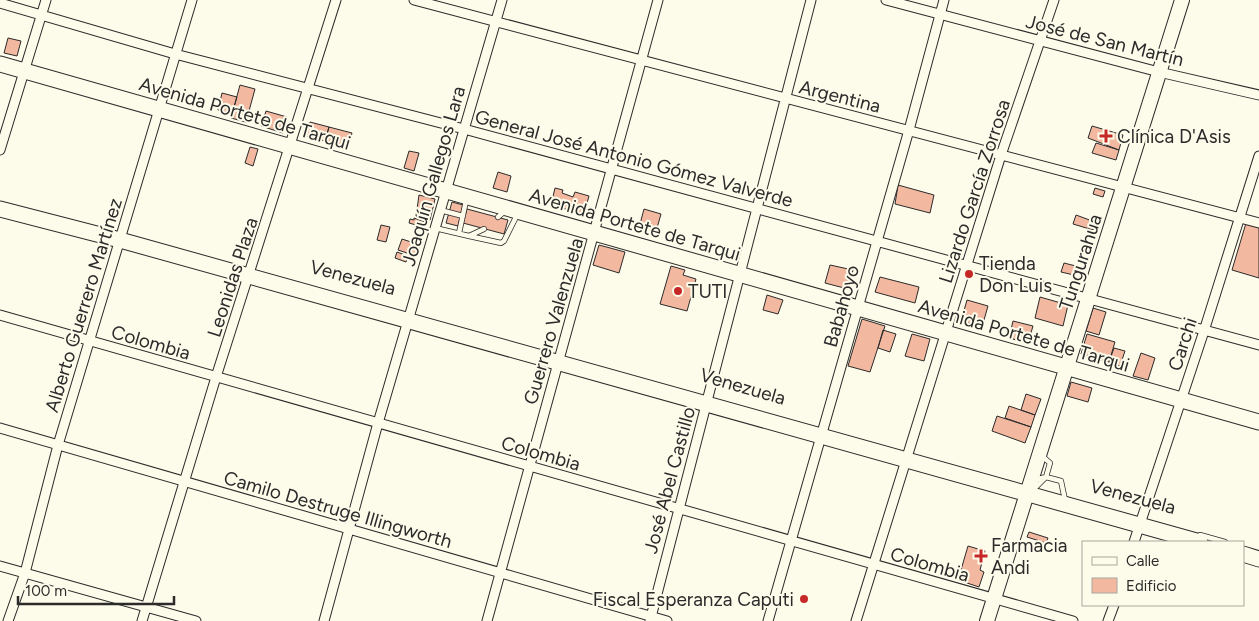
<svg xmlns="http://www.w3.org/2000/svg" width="1259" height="621" font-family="Figtree,sans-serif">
<rect width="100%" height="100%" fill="#fdfbea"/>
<path fill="#f2b8a0" stroke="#2b2b2b" d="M 8,38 L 21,41 L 17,56 L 4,53 Z
M 240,85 L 255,89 L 246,122 L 231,118 Z
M 222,93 L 237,97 L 232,114 L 218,110 Z
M 266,111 L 287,117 L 283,133 L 261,126 Z
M 310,122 L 329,127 L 325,141 L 306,136 Z
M 1092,126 L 1123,135 L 1119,150 L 1088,138 Z
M 329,127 L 352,133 L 348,147 L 325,141 Z
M 1096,143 L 1119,150 L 1116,160 L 1092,153 Z
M 250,147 L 258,149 L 253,166 L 245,163 Z
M 409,151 L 419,153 L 414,171 L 404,168 Z
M 498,172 L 511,176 L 507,192 L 493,188 Z
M 898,185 L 934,195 L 930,213 L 895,204 Z
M 555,188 L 563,190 L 562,193 L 573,197 L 575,192 L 589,196 L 584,214 L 551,205 Z
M 1095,188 L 1105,191 L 1103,197 L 1093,194 Z
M 419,195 L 435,199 L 430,220 L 416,216 Z
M 452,202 L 463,205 L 458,226 L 446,223 Z
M 467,209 L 508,220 L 504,234 L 463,223 Z
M 644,209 L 661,214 L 657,228 L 640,224 Z
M 1076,215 L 1095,222 L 1093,230 L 1073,224 Z
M 414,218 L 425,222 L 423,227 L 409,223 L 410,219 L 414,220 Z
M 1246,223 L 1259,227 L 1259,278 L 1232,270 Z
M 381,225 L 390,227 L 386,242 L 377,240 Z
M 402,239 L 420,245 L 416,256 L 398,250 Z
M 599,245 L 625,252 L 619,273 L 593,265 Z
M 397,252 L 408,256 L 406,262 L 395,258 Z
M 1064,263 L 1076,266 L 1074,275 L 1061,272 Z
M 830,265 L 853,270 L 848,289 L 825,283 Z
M 671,266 L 685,270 L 683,275 L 696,279 L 687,311 L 660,304 Z
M 880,277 L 919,287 L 915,303 L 875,292 Z
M 767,295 L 783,300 L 778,314 L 763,310 Z
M 1040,297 L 1068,305 L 1063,326 L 1035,318 Z
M 967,300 L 988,306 L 982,327 L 961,321 Z
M 1093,308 L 1106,312 L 1099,335 L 1086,331 Z
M 862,319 L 885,326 L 870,372 L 848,366 Z
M 1013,321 L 1033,326 L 1028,343 L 1009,338 Z
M 883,330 L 896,334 L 890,352 L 878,348 Z
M 912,334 L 930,339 L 924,361 L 905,356 Z
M 1087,334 L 1115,342 L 1109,362 L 1081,354 Z
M 1114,348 L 1125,351 L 1120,366 L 1109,362 Z
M 1141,353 L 1155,358 L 1148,380 L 1133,376 Z
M 1071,382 L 1092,388 L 1088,402 L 1067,396 Z
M 1026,394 L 1041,399 L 1035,415 L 1021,410 Z
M 1009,406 L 1035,415 L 1031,427 L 1005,418 Z
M 997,416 L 1031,427 L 1025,443 L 992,431 Z
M 1029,532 L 1048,538 L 1046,543 L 1027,537 Z
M 968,546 L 985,551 L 980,570 L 984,572 L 979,587 L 958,580 Z"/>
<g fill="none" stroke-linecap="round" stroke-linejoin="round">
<defs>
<path id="service" d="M 440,210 L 463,216
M 498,217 L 505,211
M 435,228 L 469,236 L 484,229
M 459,233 L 466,201
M 469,236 L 501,243 L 504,241 L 517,215
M 1034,480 L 1046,477 L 1050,463 L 1042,456
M 1033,490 L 1046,477 L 1061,481 L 1065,500
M 1200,535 L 1225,542"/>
<path id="minor" d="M 414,0 L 1259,223
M 886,0 L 1159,72 L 1259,95
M 0,3 L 175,54 L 464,129 L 1259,345
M 0,150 L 46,0
M 0,315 L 1073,621
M 0,428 L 667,621
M 1134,542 L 1204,331 L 1259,156
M 0,566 L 196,621
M 8,621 L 25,573 L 58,445 L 192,0
M 142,621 L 216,377 L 336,0
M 324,621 L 378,423 L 502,0
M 487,621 L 658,0
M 650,621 L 811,0
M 768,621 L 909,130 L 944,0
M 856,621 L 1001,155 L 1054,0
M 1108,621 L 1114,605"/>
<path id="secondary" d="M 987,621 L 1182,0"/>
<path id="primary" d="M 0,64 L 1259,422
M 0,209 L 120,240 L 1200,542
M 1243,554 L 1259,559"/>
</defs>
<use href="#service" stroke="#2b2b2b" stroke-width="6"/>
<use href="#minor" stroke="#2b2b2b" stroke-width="11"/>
<use href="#secondary" stroke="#2b2b2b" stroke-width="16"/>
<use href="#primary" stroke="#2b2b2b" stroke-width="17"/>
<use href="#service" stroke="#fdfbea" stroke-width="4.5"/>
<use href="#minor" stroke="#fdfbea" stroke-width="9"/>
<use href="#secondary" stroke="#fdfbea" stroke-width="14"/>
<use href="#primary" stroke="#fdfbea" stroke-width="15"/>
</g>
<g fill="#c62828" stroke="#fdfbea" stroke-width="2">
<path d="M1103.5 128.5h5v5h5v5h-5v5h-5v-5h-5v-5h5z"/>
<circle cx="969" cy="274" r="5"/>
<circle cx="678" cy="291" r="5"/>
<path d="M978.5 548.5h5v5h5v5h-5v5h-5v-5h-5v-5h5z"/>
<circle cx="804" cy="599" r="5"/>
</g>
<g text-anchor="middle" stroke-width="4" stroke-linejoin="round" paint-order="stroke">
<g font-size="19" fill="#2b2b2b" stroke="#fdfbea">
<text transform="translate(1105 40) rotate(14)" y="7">José de San Martín</text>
<text transform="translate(840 96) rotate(14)" y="7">Argentina</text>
<text transform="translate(245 113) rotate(16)" y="7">Avenida Portete de Tarqui</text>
<text transform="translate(634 158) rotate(15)" y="7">General José Antonio Gómez Valverde</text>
<text transform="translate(433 176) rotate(-74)" y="7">Joaquín Gallegos Lara</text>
<text transform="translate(974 191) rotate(-72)" y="7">Lizardo García Zorrosa</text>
<text transform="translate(635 224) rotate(16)" y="7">Avenida Portete de Tarqui</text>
<text transform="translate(1080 262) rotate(-72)" y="7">Tungurahua</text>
<text transform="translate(232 277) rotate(-72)" y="7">Leonidas Plaza</text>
<text transform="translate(353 277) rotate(15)" y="7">Venezuela</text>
<text transform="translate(83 305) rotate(-73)" y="7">Alberto Guerrero Martínez</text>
<text transform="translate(841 306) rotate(-74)" y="7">Babahoyo</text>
<text transform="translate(553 321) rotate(-74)" y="7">Guerrero Valenzuela</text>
<text transform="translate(1024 335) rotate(16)" y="7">Avenida Portete de Tarqui</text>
<text transform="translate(151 342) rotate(16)" y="7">Colombia</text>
<text transform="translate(1182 344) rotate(-72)" y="7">Carchi</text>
<text transform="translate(743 386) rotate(16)" y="7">Venezuela</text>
<text transform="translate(541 453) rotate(16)" y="7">Colombia</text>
<text transform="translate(669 480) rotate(-75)" y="7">José Abel Castillo</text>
<text transform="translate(1133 496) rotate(15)" y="7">Venezuela</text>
<text transform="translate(338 509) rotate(16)" y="7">Camilo Destruge Illingworth</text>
<text transform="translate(930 564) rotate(16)" y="7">Colombia</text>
</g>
<g font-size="19" fill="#2b2b2b" stroke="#fdfbea" text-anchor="start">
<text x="1117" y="143">Clínica D'Asis</text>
<text x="979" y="270">Tienda<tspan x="979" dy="22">Don Luis</tspan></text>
<text x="688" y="298">TUTI</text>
<text x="991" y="552">Farmacia<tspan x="991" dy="22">Andi</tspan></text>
<text x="794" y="606" text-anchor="end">Fiscal Esperanza Caputi</text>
</g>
</g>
<rect x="1082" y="541" width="162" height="65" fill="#fdfbea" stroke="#a9a89e"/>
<rect x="1092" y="557" width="25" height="8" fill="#fdfbea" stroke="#a9a89e"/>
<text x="1126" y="566" font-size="15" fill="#2b2b2b">Calle</text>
<rect x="1092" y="578" width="25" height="15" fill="#f2b8a0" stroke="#a9a89e"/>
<text x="1126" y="591" font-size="15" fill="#2b2b2b">Edificio</text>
<path d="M18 596v8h156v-8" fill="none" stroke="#2b2b2b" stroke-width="2.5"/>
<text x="25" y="596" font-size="15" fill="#2b2b2b" stroke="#fdfbea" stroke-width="4" paint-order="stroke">100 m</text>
</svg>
